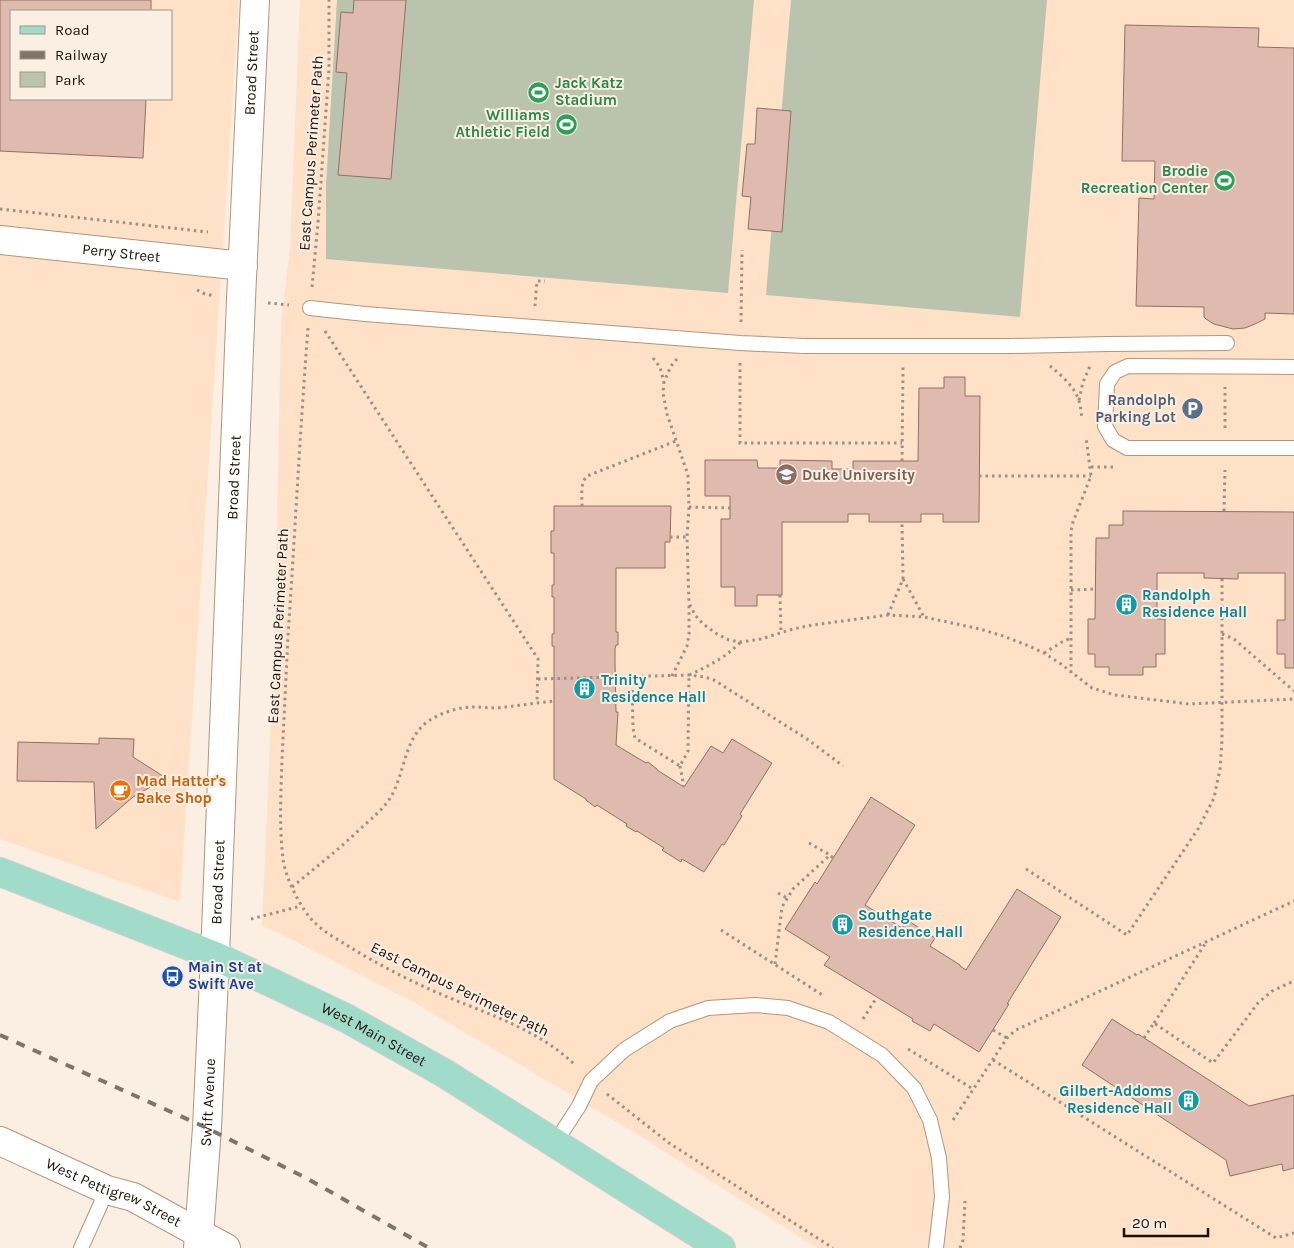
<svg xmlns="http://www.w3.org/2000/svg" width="1294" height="1248" font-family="Karla,sans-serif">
<rect width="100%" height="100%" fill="#fbeee3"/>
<path fill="#fee1c7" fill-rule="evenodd" d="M 0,0 L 239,0 L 180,902 L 0,839 ZM 11,11 L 171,11 L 171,99 L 11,99 Z
M 300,0 L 1294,0 L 1294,1248 L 817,1248 L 635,1133 L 529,1070 L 413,1002 L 285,936 L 262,926 L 275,625 L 281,324 L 290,248 Z"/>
<path fill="#b9c3ae" d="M 337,0 L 754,0 L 728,293 L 326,259 L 326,185 Z
M 791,0 L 1047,0 L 1020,317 L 766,295 Z"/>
<path fill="#dfbaae" stroke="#936f64" d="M 0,0 L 151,0 L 151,11 L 11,11 L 11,99 L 146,99 L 143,158 L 0,151 Z
M 354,0 L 406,0 L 391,179 L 338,175 L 347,73 L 336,72 L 341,12 L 353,13 Z
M 1125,25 L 1259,28 L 1258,47 L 1294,48 L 1294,314 L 1265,313 L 1265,319 L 1255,324 L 1245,328 L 1233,329 L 1214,324 L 1206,319 L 1204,317 L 1204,307 L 1136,306 L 1139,198 L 1154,199 L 1155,161 L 1122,161 Z
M 757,108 L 791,111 L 782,232 L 748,229 L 751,197 L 742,196 L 747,144 L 755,144 Z
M 944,377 L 965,377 L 965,396 L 980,396 L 979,522 L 943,522 L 943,514 L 921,514 L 921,522 L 869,522 L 869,514 L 848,514 L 848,522 L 782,522 L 782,595 L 757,595 L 757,606 L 735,606 L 735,587 L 721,587 L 721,519 L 730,519 L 730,496 L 705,496 L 705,460 L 757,460 L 758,468 L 780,468 L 780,460 L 832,461 L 832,469 L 853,469 L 853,461 L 918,461 L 919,388 L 944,388 Z
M 554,506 L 671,506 L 670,542 L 665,542 L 665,568 L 616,568 L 616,632 L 618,632 L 618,645 L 616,645 L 615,649 L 615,662 L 616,712 L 618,712 L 616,745 L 646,763 L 648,762 L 657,769 L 657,770 L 684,787 L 711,746 L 723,753 L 732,739 L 772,763 L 740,814 L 742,816 L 724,845 L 722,844 L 704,872 L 682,859 L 681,862 L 662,850 L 664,848 L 637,831 L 636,832 L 626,826 L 627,824 L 597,805 L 595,807 L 586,800 L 586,799 L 554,779 L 554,646 L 552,646 L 552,634 L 554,634 L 554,597 L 552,597 L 552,585 L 554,585 L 554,553 L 551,553 L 551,531 L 554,531 Z
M 1123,511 L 1294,512 L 1294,668 L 1285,668 L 1285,654 L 1277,654 L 1277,620 L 1285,620 L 1285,573 L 1238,573 L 1238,579 L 1204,578 L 1204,573 L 1157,573 L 1157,619 L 1165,619 L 1165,654 L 1156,654 L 1156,667 L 1143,667 L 1143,675 L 1109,675 L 1109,667 L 1095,667 L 1095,654 L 1088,654 L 1088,619 L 1095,619 L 1096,538 L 1109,538 L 1109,525 L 1123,525 Z
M 99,738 L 134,739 L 133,757 L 166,778 L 133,797 L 96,829 L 94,782 L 17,781 L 18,742 L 99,744 Z
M 871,797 L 915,825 L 865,905 L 902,928 L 907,920 L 935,938 L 930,946 L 960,965 L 960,966 L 966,970 L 1017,889 L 1061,917 L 1007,1004 L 1009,1004 L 979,1052 L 934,1024 L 930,1031 L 912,1021 L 913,1019 L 877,997 L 824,965 L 830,957 L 785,929 L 815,882 L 817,884 Z
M 1112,1019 L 1137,1035 L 1138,1034 L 1249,1106 L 1294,1095 L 1294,1168 L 1283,1171 L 1282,1164 L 1230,1176 L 1226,1160 L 1082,1065 Z"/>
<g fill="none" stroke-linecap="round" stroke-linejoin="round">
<defs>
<path id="service" d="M 310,308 L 365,314 L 624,334 L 740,343 L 804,346 L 1011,346 L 1108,344 L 1227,343
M 1294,367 L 1128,366 L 1115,372 L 1107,384 L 1105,426 L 1113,440 L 1127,448 L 1294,448
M 555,1143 L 579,1106 L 591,1081 L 624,1050 L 670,1021 L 708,1008 L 755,1005 L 788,1008 L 829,1022 L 882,1055 L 914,1088 L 930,1120 L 939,1158 L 942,1197 L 936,1248
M 81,1248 L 107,1190"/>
<g id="minor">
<path id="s1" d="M 0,240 L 243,266"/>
<path id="s2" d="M 0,1141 L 107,1190 L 133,1197 L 226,1248"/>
</g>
<g id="tertiary">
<path id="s3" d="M 215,956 L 241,299 L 255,0"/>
</g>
<g id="secondary">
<path id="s4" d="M 198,1248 L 207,1128 L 215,956"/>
</g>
<g id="primary">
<path id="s5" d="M 0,872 L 215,956 L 346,1018 L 444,1073 L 721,1248"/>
</g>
</defs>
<use href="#service" stroke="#b1957c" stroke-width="16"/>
<use href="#minor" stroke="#b1957c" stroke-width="30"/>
<use href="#tertiary" stroke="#b1957c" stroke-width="30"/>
<use href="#secondary" stroke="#b1957c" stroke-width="30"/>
<use href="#primary" stroke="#d1cfce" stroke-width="30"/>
<path stroke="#9c9086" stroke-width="3" stroke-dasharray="2.5 4" stroke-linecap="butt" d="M 0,209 L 208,232
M 312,287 L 318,223 L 329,69 L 329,0
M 197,290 L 205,294 L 215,296
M 268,303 L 289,305
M 535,306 L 537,281 L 545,281
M 741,322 L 742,250
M 308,328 C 300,431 295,534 288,636 C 286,677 284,718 282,759 C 281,792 279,825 283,859 C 285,877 301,910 315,923 C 324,932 337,939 348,946 C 379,965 412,982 445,996 C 491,1015 541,1031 576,1066
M 325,331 L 538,659 L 537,703
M 653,358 L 660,367 L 664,382
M 677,359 L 671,366 L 664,382 L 663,393 L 667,414 L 688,475 L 689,507 L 687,537 L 689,603 L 695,615 L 703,624 L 717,634 L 729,640 L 741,642 L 761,639 L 793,629 L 813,625 L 888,615 L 924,617 L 980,629 L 1003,636 L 1029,646 L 1044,653 L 1061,664 L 1092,688 L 1115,695 L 1189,704 L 1294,699
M 740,363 L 740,443 L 902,443
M 1050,366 C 1061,375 1075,387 1079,401 C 1081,407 1081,413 1082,418
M 1079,400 L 1083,382 L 1090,366
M 1225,428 L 1225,387
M 902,461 L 903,367
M 1091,467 L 1116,467
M 979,476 L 1091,476
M 582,506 C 582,496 580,483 587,476 L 676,441
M 689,507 L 730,508
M 1224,511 L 1225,470
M 670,537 L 687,537
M 903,579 L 924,617
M 1071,590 L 1096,589
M 780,595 L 781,632
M 888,615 L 903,579 L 902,522
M 1222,634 L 1234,639 L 1294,691
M 1044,653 L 1062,642 L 1071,638
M 1071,673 L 1071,531 L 1073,522 L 1091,476 L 1086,437
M 689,675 C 711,665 724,658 741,642
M 672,676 L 687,646 L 689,634 L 689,603
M 632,677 L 633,728 L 635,738 L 680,766 L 688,751 L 689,675
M 538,679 L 689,675 L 705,677 L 714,680 L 807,739 L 843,766
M 680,766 L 684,787
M 809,843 L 830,855
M 1026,869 L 1127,935 L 1198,829 L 1214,798 L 1220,769 L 1222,740 L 1222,579
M 292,887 C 315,868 338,850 359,830 C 370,820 381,811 389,800 C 405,776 403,740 427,722 C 440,713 458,707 474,707 C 481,707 489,708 497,708 C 516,706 535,703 554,701
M 778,893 L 787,898
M 251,919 L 301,906
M 721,930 L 824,996
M 775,964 L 782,907 L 793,889 L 830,855 L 833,858
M 863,1019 L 877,997
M 1154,1023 L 1205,944
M 993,1030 L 1007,1038
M 1144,1038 L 1154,1023 L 1213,1063 L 1258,1003 L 1272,991 L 1294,981
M 908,1049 L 973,1089
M 993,1060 L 1276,1238 L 1294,1233
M 607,1094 L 669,1143 L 833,1248
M 953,1120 L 1007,1038 L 1016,1030 L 1294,901
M 960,1248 L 963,1240 L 965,1201"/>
<use href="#service" stroke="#fff" stroke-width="14"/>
<use href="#minor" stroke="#fff" stroke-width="28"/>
<use href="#tertiary" stroke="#fff" stroke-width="28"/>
<use href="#secondary" stroke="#fff" stroke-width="28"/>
<use href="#primary" stroke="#a1dccb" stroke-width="28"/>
<path stroke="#7f746a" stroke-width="4" stroke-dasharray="9 9" stroke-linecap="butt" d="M 0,1035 L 207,1128 L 308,1179 L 429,1248"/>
</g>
<defs>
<symbol id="stadium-disc" viewBox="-11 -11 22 22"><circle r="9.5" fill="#2e9e5b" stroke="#fbeee3"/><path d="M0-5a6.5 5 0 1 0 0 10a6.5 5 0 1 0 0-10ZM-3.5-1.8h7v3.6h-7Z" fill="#fff"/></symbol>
<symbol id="parking-disc" viewBox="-11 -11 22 22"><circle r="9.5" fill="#5c6f8a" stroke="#fbeee3"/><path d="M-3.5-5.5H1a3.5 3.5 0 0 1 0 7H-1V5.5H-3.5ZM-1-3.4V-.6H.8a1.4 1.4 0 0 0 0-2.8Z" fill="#fff"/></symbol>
<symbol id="university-disc" viewBox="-11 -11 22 22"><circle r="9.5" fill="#8d6e63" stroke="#fbeee3"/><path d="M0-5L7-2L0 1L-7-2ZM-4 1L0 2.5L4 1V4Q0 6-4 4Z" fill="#fff"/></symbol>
<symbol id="building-disc" viewBox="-11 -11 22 22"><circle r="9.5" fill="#0f9aa8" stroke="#fbeee3"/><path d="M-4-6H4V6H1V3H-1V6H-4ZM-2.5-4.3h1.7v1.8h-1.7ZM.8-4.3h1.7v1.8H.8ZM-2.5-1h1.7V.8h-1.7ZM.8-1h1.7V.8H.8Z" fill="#fff"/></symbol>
<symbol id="cafe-disc" viewBox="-11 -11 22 22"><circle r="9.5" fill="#e8710a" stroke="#fbeee3"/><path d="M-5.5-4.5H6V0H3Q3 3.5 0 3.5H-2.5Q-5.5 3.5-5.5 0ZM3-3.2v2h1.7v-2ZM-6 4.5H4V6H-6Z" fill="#fff"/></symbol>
<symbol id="bus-disc" viewBox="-11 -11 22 22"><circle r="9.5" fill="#1a4fb4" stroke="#fbeee3"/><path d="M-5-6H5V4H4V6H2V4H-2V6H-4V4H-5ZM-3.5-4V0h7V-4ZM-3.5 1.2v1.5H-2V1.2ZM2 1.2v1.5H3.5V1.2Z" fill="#fff"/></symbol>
</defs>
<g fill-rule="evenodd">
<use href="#stadium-disc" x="526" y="80" width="25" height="25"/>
<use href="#stadium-disc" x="554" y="112" width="25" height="25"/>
<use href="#stadium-disc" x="1212" y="168" width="25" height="25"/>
<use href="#parking-disc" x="1180" y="396" width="25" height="25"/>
<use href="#university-disc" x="774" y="462" width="25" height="25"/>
<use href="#building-disc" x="1114" y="592" width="25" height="25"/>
<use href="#building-disc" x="572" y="676" width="25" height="25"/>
<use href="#cafe-disc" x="108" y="778" width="25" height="25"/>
<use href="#building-disc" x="830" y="912" width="25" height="25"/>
<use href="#bus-disc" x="160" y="964" width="25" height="25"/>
<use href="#building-disc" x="1176" y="1088" width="25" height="25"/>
</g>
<g text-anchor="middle" stroke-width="4" stroke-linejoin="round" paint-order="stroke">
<g font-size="15" fill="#1b1108" stroke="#fbeee3">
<text dy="5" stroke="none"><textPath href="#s3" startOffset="884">Broad Street</textPath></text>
<text transform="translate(311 153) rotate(-86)" y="5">East Campus Perimeter Path</text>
<text dy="5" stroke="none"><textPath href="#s1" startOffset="122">Perry Street</textPath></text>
<text dy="5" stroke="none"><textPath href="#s3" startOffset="479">Broad Street</textPath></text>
<text transform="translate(278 626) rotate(-87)" y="5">East Campus Perimeter Path</text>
<text dy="5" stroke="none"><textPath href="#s3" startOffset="74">Broad Street</textPath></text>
<text transform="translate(460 989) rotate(26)" y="5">East Campus Perimeter Path</text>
<text dy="5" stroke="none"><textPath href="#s5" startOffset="408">West Main Street</textPath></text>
<text dy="5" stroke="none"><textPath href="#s4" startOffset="146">Swift Avenue</textPath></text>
<text dy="5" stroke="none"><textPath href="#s2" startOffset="125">West Pettigrew Street</textPath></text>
</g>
<g font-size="15" font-weight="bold" fill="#27864d" stroke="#fbeee3" text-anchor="end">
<text x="555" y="88" text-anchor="start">Jack Katz<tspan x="555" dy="17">Stadium</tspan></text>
<text x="550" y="120">Williams<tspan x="550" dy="17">Athletic Field</tspan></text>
<text x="1208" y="176">Brodie<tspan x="1208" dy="17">Recreation Center</tspan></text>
</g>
<g font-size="15" font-weight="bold" fill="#4e5e75" stroke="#fbeee3" text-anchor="end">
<text x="1176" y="405">Randolph<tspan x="1176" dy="17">Parking Lot</tspan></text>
</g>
<g font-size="15" font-weight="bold" fill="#785e54" stroke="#fbeee3" text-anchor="start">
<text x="802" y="480">Duke University</text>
</g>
<g font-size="15" font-weight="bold" fill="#0d838f" stroke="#fbeee3" text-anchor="start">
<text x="1142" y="600">Randolph<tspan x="1142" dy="17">Residence Hall</tspan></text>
<text x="601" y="685">Trinity<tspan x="601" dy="17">Residence Hall</tspan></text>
<text x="858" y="920">Southgate<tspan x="858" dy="17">Residence Hall</tspan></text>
<text x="1172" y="1096" text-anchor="end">Gilbert-Addoms<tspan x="1172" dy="17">Residence Hall</tspan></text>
</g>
<g font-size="15" font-weight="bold" fill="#c56008" stroke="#fbeee3" text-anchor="start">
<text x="136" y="786">Mad Hatter's<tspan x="136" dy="17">Bake Shop</tspan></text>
</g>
<g font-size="15" font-weight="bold" fill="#164399" stroke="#fbeee3" text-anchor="start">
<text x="188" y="972">Main St at<tspan x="188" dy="17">Swift Ave</tspan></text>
</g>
</g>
<rect x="10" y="10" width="162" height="90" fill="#fbeee3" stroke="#a1968b"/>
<rect x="20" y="26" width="25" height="8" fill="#a1dccb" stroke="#a1968b"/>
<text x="55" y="35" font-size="15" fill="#1b1108">Road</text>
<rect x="20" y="51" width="25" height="8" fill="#7f746a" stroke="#a1968b"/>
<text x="55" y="60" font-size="15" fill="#1b1108">Railway</text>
<rect x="20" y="72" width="25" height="15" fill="#b9c3ae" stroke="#a1968b"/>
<text x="55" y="85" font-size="15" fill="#1b1108">Park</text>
<path d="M1124 1228v8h84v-8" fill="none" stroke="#1b1108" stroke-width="2.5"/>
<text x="1132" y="1228" font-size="15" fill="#1b1108" stroke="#fbeee3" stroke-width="4" paint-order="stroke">20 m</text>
</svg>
